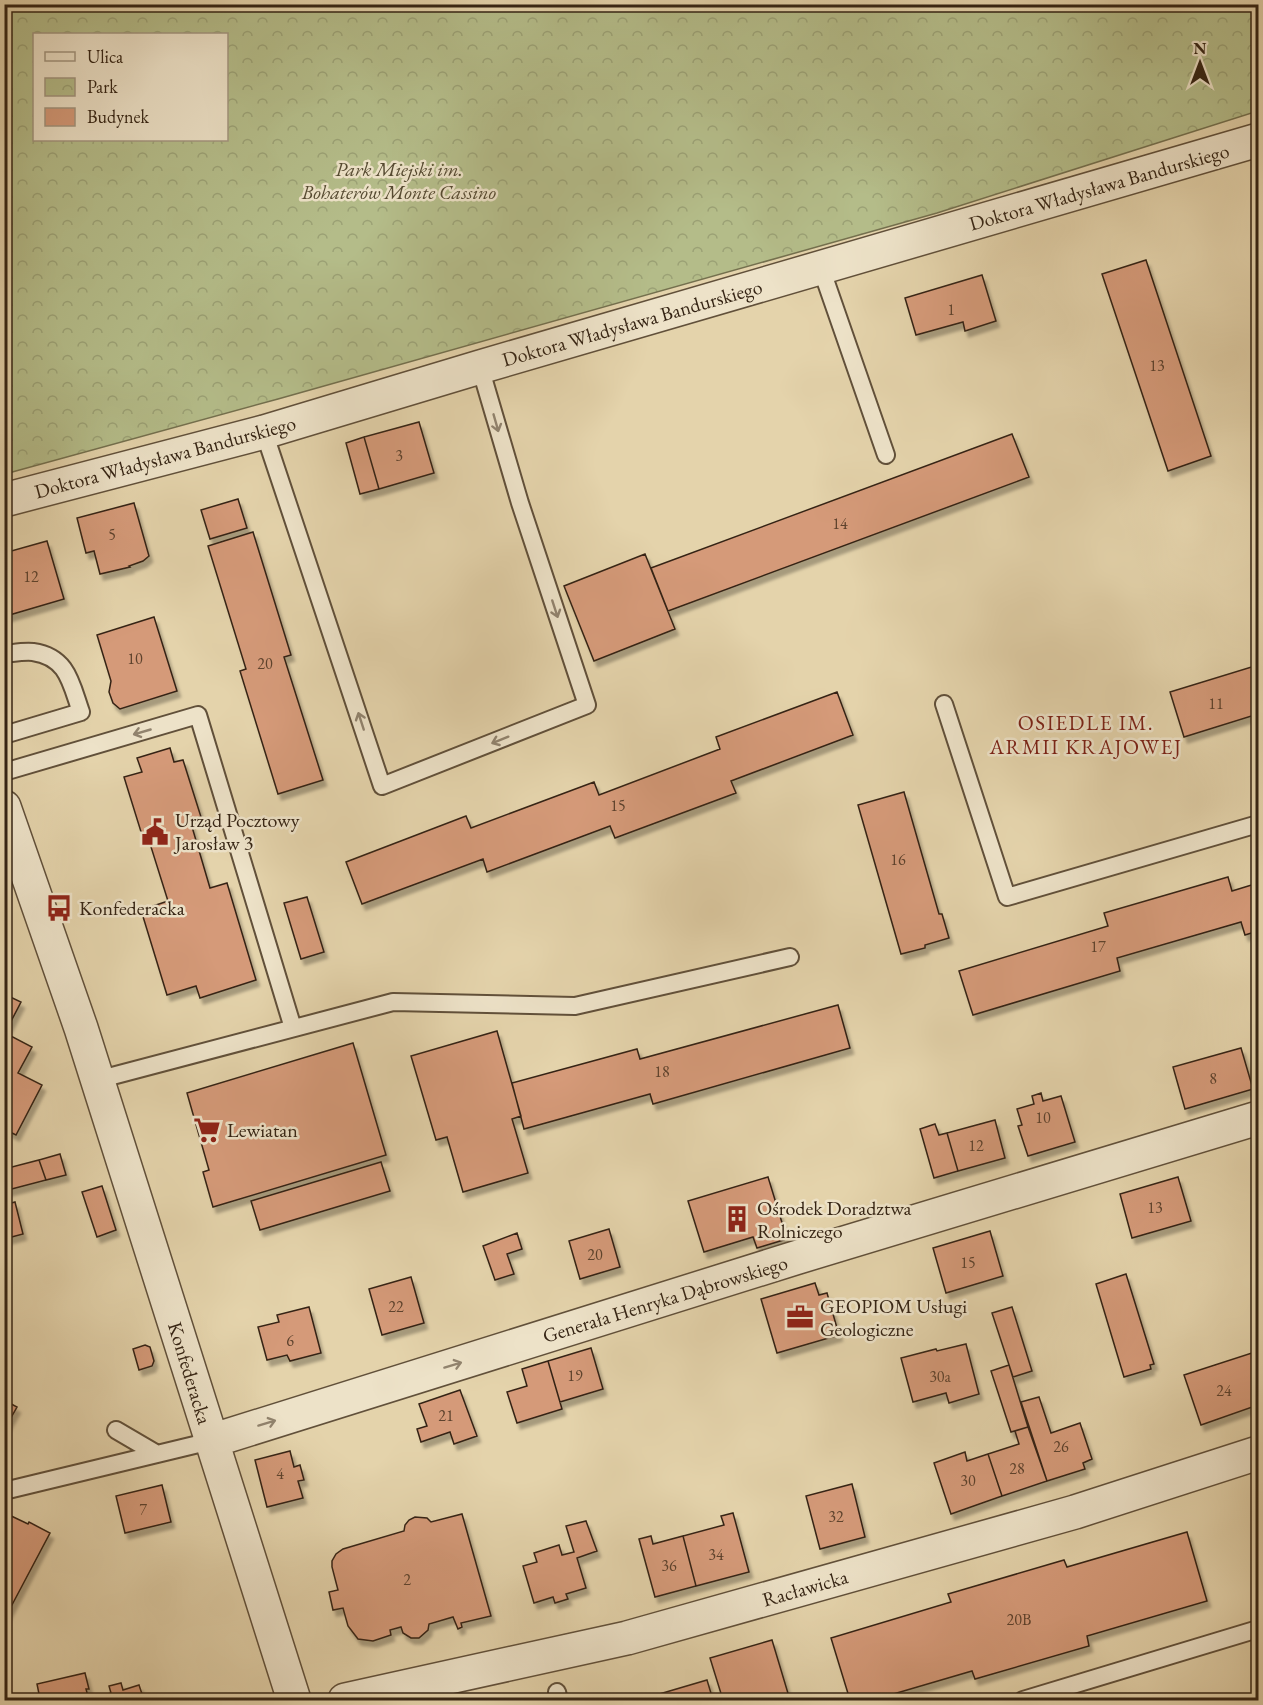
<svg xmlns="http://www.w3.org/2000/svg" width="1263" height="1705" font-family="'EB Garamond',serif">
<defs>
<pattern id="park-crowns" width="20" height="18" patternUnits="userSpaceOnUse" patternTransform="scale(1.5)"><rect width="20" height="18" fill="#b4bc89"/><path d="M2 6a3 3 0 1 1 6 0M12 15a3 3 0 1 1 6 0" fill="none" stroke="#9ba175"/></pattern>
<filter id="shadow"><feDropShadow dx="3.5" dy="6" stdDeviation="1.5" flood-color="#0004"/></filter>
</defs>
<rect width="100%" height="100%" fill="#e4d3ab"/>
<filter id="stains"><feTurbulence type="fractalNoise" baseFrequency=".00333" numOctaves="4"/><feColorMatrix values="0 0 0 0 .2 0 0 0 0 .09 0 0 0 0 .02 0 0 0 .5 -.17"/></filter>
<radialGradient id="worn" r=".72"><stop offset=".6" stop-color="#630" stop-opacity="0"/><stop offset="1" stop-color="#630" stop-opacity=".3"/></radialGradient>
<path fill="url(#park-crowns)" stroke="#74704e" stroke-width="1.5" fill-rule="evenodd" d="M 5,4 L 1258,5 L 1258,111 L 937,213 L 278,399 L 5,474 ZM 34,34 L 226,34 L 226,140 L 34,140 Z"/>
<path fill="#d59a79" stroke="#352414" stroke-width="1.5" filter="url(#shadow)" d="M 1146,260 L 1211,456 L 1168,471 L 1102,274 Z
M 982,275 L 996,321 L 965,331 L 963,322 L 916,335 L 905,298 Z
M 419,422 L 434,473 L 379,489 L 364,437 Z
M 1012,434 L 1029,477 L 668,611 L 651,568 Z
M 364,437 L 379,489 L 360,494 L 346,443 Z
M 238,499 L 247,528 L 210,539 L 201,510 Z
M 134,503 L 149,556 L 143,561 L 129,566 L 130,567 L 100,574 L 94,551 L 86,553 L 77,518 Z
M 253,532 L 291,655 L 284,657 L 323,780 L 278,794 L 240,671 L 246,669 L 208,546 Z
M 47,541 L 64,599 L 6,616 L 4,611 L 4,553 Z
M 645,554 L 675,629 L 594,661 L 564,586 Z
M 154,617 L 177,691 L 120,709 L 113,703 L 109,692 L 111,681 L 97,635 Z
M 1258,665 L 1258,714 L 1184,737 L 1170,692 Z
M 837,692 L 853,735 L 731,781 L 736,793 L 615,838 L 610,826 L 487,872 L 483,859 L 362,904 L 346,862 L 466,816 L 471,828 L 594,782 L 599,795 L 720,749 L 716,737 Z
M 170,748 L 174,762 L 183,760 L 201,817 L 190,820 L 210,888 L 227,883 L 256,980 L 200,998 L 196,986 L 167,995 L 141,910 L 168,901 L 147,834 L 142,835 L 124,777 L 142,772 L 137,758 Z
M 904,792 L 939,914 L 942,914 L 949,938 L 925,945 L 925,948 L 901,954 L 858,805 Z
M 1228,877 L 1232,891 L 1258,883 L 1258,931 L 1245,935 L 1241,922 L 1117,958 L 1120,971 L 973,1015 L 959,971 L 1108,926 L 1104,913 Z
M 307,897 L 324,952 L 301,959 L 284,903 Z
M 4,994 L 21,1002 L 5,1033 L 32,1047 L 18,1073 L 42,1085 L 16,1135 L 4,1129 Z
M 838,1005 L 850,1048 L 653,1104 L 650,1094 L 524,1129 L 512,1083 L 637,1049 L 640,1059 Z
M 497,1031 L 521,1116 L 512,1119 L 528,1173 L 463,1192 L 447,1137 L 436,1140 L 411,1056 Z
M 353,1043 L 386,1155 L 213,1207 L 203,1172 L 209,1170 L 187,1093 Z
M 1241,1048 L 1253,1089 L 1185,1109 L 1173,1067 Z
M 1041,1093 L 1043,1101 L 1061,1096 L 1075,1142 L 1028,1156 L 1018,1126 L 1022,1125 L 1017,1109 L 1034,1104 L 1032,1096 Z
M 995,1120 L 1005,1158 L 958,1171 L 947,1133 Z
M 935,1124 L 939,1135 L 947,1133 L 958,1171 L 934,1178 L 920,1129 Z
M 60,1154 L 66,1175 L 46,1180 L 39,1160 Z
M 39,1160 L 46,1180 L 4,1191 L 4,1169 Z
M 381,1162 L 390,1191 L 260,1230 L 251,1201 Z
M 768,1177 L 787,1239 L 757,1248 L 753,1237 L 704,1252 L 688,1201 Z
M 1178,1177 L 1191,1221 L 1132,1238 L 1120,1194 Z
M 102,1186 L 116,1230 L 97,1237 L 82,1192 Z
M 15,1202 L 23,1234 L 4,1239 L 4,1205 Z
M 609,1229 L 620,1267 L 580,1279 L 569,1241 Z
M 990,1231 L 1003,1276 L 946,1293 L 933,1248 Z
M 517,1233 L 522,1249 L 507,1254 L 514,1274 L 495,1280 L 483,1246 Z
M 1126,1274 L 1154,1364 L 1150,1365 L 1151,1369 L 1124,1377 L 1096,1284 Z
M 411,1277 L 424,1323 L 382,1335 L 369,1289 Z
M 815,1283 L 819,1295 L 827,1293 L 839,1335 L 777,1353 L 761,1299 Z
M 309,1307 L 321,1353 L 290,1361 L 287,1355 L 267,1360 L 258,1327 L 279,1322 L 277,1315 Z
M 1012,1307 L 1032,1371 L 1013,1377 L 992,1313 Z
M 966,1344 L 979,1394 L 949,1403 L 946,1393 L 913,1402 L 901,1358 L 936,1349 L 937,1351 Z
M 145,1345 L 150,1347 L 154,1361 L 152,1366 L 139,1370 L 133,1349 Z
M 591,1348 L 603,1389 L 560,1402 L 548,1361 Z
M 1258,1351 L 1258,1405 L 1201,1425 L 1184,1375 Z
M 548,1361 L 562,1409 L 517,1423 L 507,1392 L 527,1386 L 522,1369 Z
M 1009,1365 L 1028,1427 L 1011,1432 L 991,1371 Z
M 460,1390 L 477,1436 L 454,1444 L 450,1432 L 421,1442 L 417,1429 L 427,1426 L 419,1404 Z
M 1039,1397 L 1051,1433 L 1080,1423 L 1092,1459 L 1083,1463 L 1085,1469 L 1047,1481 L 1021,1402 Z
M 4,1400 L 17,1407 L 4,1430 Z
M 1028,1427 L 1047,1481 L 1002,1496 L 988,1454 L 1019,1444 L 1015,1431 Z
M 290,1451 L 294,1467 L 300,1465 L 304,1480 L 298,1481 L 303,1498 L 267,1507 L 255,1460 Z
M 965,1452 L 967,1461 L 988,1454 L 1002,1496 L 951,1514 L 934,1463 Z
M 852,1484 L 865,1537 L 820,1549 L 806,1496 Z
M 162,1485 L 171,1522 L 125,1533 L 116,1496 Z
M 5,1513 L 28,1524 L 29,1522 L 50,1533 L 4,1620 Z
M 733,1513 L 749,1572 L 696,1586 L 683,1536 L 724,1525 L 721,1516 Z
M 462,1514 L 491,1616 L 461,1623 L 462,1627 L 458,1629 L 453,1617 L 429,1624 L 428,1630 L 419,1638 L 411,1638 L 403,1633 L 401,1627 L 390,1630 L 391,1635 L 373,1641 L 358,1639 L 348,1626 L 343,1608 L 333,1610 L 329,1592 L 338,1590 L 332,1567 L 332,1561 L 336,1554 L 343,1549 L 404,1531 L 405,1525 L 409,1520 L 415,1517 L 427,1518 L 431,1522 Z
M 586,1521 L 597,1551 L 577,1558 L 586,1588 L 566,1594 L 568,1599 L 555,1603 L 553,1597 L 534,1603 L 523,1566 L 537,1562 L 534,1553 L 559,1545 L 562,1555 L 574,1552 L 566,1526 Z
M 1187,1532 L 1207,1601 L 1087,1636 L 1089,1646 L 975,1679 L 972,1671 L 873,1700 L 850,1700 L 831,1638 L 951,1602 L 948,1594 L 1064,1560 L 1067,1567 Z
M 651,1536 L 653,1544 L 683,1536 L 696,1586 L 655,1597 L 639,1539 Z
M 772,1640 L 790,1700 L 723,1700 L 710,1658 Z
M 85,1673 L 89,1689 L 86,1689 L 89,1700 L 76,1700 L 73,1694 L 40,1699 L 37,1684 Z
M 707,1680 L 713,1700 L 639,1700 Z
M 121,1683 L 123,1690 L 139,1685 L 144,1700 L 96,1700 L 95,1698 L 111,1693 L 109,1686 Z"/>
<g fill="none" stroke-linecap="round" stroke-linejoin="round">
<defs>
<path id="lane" d="M 821,268 L 886,455
M 264,432 L 382,786 L 587,705 L 520,503 L 480,367
M 4,654 C 14,653 24,651 33,652 C 68,657 71,684 81,712 L 4,735
M 944,704 L 1007,897 L 1258,824
M 4,772 L 198,715 L 293,1028
M 97,1080 L 393,1002 L 575,1006 L 790,957
M 116,1430 L 157,1454
M 4,1491 L 211,1441
M 557,1692 L 559,1700
M 1023,1700 L 1258,1629"/>
<path id="street" d="M 4,500 L 264,432 L 480,367 L 1258,140
M 4,807 L 81,1028 L 294,1700
M 211,1441 L 795,1258 L 1258,1118
M 345,1700 L 627,1638 L 1075,1512 L 1258,1453"/>
</defs>
<use href="#lane" stroke="#61503a" stroke-width="20"/>
<use href="#street" stroke="#61503a" stroke-width="36"/>
<use href="#lane" stroke="#ede2c8" stroke-width="16"/>
<use href="#street" stroke="#ede2c8" stroke-width="33"/>
</g>
<defs><path id="oneway-shaft" d="M-6 0H5M1.5-3L5.5 0L1.5 3" fill="none" stroke-width="1.6" stroke-linecap="round" stroke-linejoin="round" transform="scale(1.5)"/></defs>
<g stroke="#91836e">
<use href="#oneway-shaft" transform="translate(496 423) rotate(74)"/>
<use href="#oneway-shaft" transform="translate(555 609) rotate(72)"/>
<use href="#oneway-shaft" transform="translate(361 721) rotate(-108)"/>
<use href="#oneway-shaft" transform="translate(142 732) rotate(164)"/>
<use href="#oneway-shaft" transform="translate(500 740) rotate(158)"/>
<use href="#oneway-shaft" transform="translate(453 1365) rotate(-17)"/>
<use href="#oneway-shaft" transform="translate(267 1423) rotate(-17)"/>
</g>
<defs>
<symbol id="civic-bare" viewBox="-9 -9 18 18"><path d="M-.6-6.5H3V-4.5H.6V-3L4-1V1h2V6H-6V1h2V-1L-.6-3ZM-1.2 2.5V6h2.4V2.5Z" fill="#8f2418" stroke="#ede2c8" stroke-width="2.5" paint-order="stroke"/></symbol>
<symbol id="bus-bare" viewBox="-9 -9 18 18"><path d="M-5-6H5V4H4V6H2V4H-2V6H-4V4H-5ZM-3.5-4V0h7V-4ZM-3.5 1.2v1.5H-2V1.2ZM2 1.2v1.5H3.5V1.2Z" fill="#8f2418" stroke="#ede2c8" stroke-width="2.5" paint-order="stroke"/></symbol>
<symbol id="supermarket-bare" viewBox="-9 -9 18 18"><path d="M-6-5.5h2.5l.6 2H6L4.5 2H-2.5L-4.4-4H-6ZM-1.5 3.2a1.3 1.3 0 1 0 .1 0ZM3 3.2a1.3 1.3 0 1 0 .1 0Z" fill="#8f2418" stroke="#ede2c8" stroke-width="2.5" paint-order="stroke"/></symbol>
<symbol id="building-bare" viewBox="-9 -9 18 18"><path d="M-4-6H4V6H1V3H-1V6H-4ZM-2.5-4.3h1.7v1.8h-1.7ZM.8-4.3h1.7v1.8H.8ZM-2.5-1h1.7V.8h-1.7ZM.8-1h1.7V.8H.8Z" fill="#8f2418" stroke="#ede2c8" stroke-width="2.5" paint-order="stroke"/></symbol>
<symbol id="office-bare" viewBox="-9 -9 18 18"><path d="M-6-3h4V-5.5h4V-3h4V5H-6ZM-1-4.5V-3h2v-1.5ZM-6 0V1H6V0Z" fill="#8f2418" stroke="#ede2c8" stroke-width="2.5" paint-order="stroke"/></symbol>
</defs>
<g fill-rule="evenodd">
<use href="#civic-bare" x="136" y="813" width="38" height="38"/>
<use href="#bus-bare" x="40" y="889" width="38" height="38"/>
<use href="#supermarket-bare" x="188" y="1111" width="38" height="38"/>
<use href="#building-bare" x="718" y="1200" width="38" height="38"/>
<use href="#office-bare" x="781" y="1298" width="38" height="38"/>
</g>
<g text-anchor="middle" stroke-width="5" stroke-linejoin="round" paint-order="stroke">
<g font-size="16" fill="#5d422d">
<text x="951" y="315">1</text>
<text x="1157" y="371">13</text>
<text x="399" y="461">3</text>
<text x="840" y="529">14</text>
<text x="112" y="540">5</text>
<text x="31" y="582">12</text>
<text x="135" y="664">10</text>
<text x="265" y="669">20</text>
<text x="1216" y="709">11</text>
<text x="618" y="811">15</text>
<text x="898" y="865">16</text>
<text x="1098" y="952">17</text>
<text x="662" y="1077">18</text>
<text x="1213" y="1084">8</text>
<text x="1043" y="1123">10</text>
<text x="976" y="1151">12</text>
<text x="1155" y="1213">13</text>
<text x="595" y="1260">20</text>
<text x="968" y="1268">15</text>
<text x="396" y="1312">22</text>
<text x="290" y="1346">6</text>
<text x="575" y="1381">19</text>
<text x="940" y="1382">30a</text>
<text x="1224" y="1396">24</text>
<text x="446" y="1421">21</text>
<text x="1061" y="1452">26</text>
<text x="1017" y="1474">28</text>
<text x="280" y="1479">4</text>
<text x="968" y="1486">30</text>
<text x="143" y="1515">7</text>
<text x="836" y="1522">32</text>
<text x="716" y="1560">34</text>
<text x="669" y="1571">36</text>
<text x="407" y="1585">2</text>
<text x="1019" y="1625">20B</text>
</g>
<g font-size="20" font-style="italic" fill="#554a31" stroke="#ede2c8">
<text x="399" y="176">Park Miejski im.<tspan x="399" dy="23">Bohaterów Monte Cassino</tspan></text>
</g>
<g font-size="20" fill="#352414" stroke="#ede2c8">
<text transform="translate(1099 187) rotate(-16)" y="7">Doktora Władysława Bandurskiego</text>
<text transform="translate(632 323) rotate(-16)" y="7">Doktora Władysława Bandurskiego</text>
<text transform="translate(165 457) rotate(-15)" y="7">Doktora Władysława Bandurskiego</text>
<text transform="translate(665 1299) rotate(-17)" y="7">Generała Henryka Dąbrowskiego</text>
<text transform="translate(190 1373) rotate(73)" y="7">Konfederacka</text>
<text transform="translate(805 1588) rotate(-16)" y="7">Racławicka</text>
</g>
<g font-size="20" fill="#352414" stroke="#ede2c8" text-anchor="start">
<text x="175" y="827">Urząd Pocztowy<tspan x="175" dy="23">Jarosław 3</tspan></text>
<text x="79" y="915">Konfederacka</text>
<text x="227" y="1137">Lewiatan</text>
<text x="757" y="1215">Ośrodek Doradztwa<tspan x="757" dy="23">Rolniczego</tspan></text>
<text x="820" y="1313">GEOPIOM Usługi<tspan x="820" dy="23">Geologiczne</tspan></text>
</g>
<g font-size="21" letter-spacing="1.5" fill="#7a1f14" stroke="#ede2c8">
<text x="1086" y="730">OSIEDLE IM.<tspan x="1086" dy="24">ARMII KRAJOWEJ</tspan></text>
</g>
</g>
<rect width="1263" height="1705" fill="none" stroke="#e4d3ab" stroke-width="24"/>
<rect x="6" y="6" width="1251" height="1693" fill="none" stroke="#352414" stroke-width="3"/>
<rect x="12" y="12" width="1239" height="1681" fill="none" stroke="#352414" stroke-width="1.5"/>
<rect x="33" y="33" width="195" height="108" fill="#ede2c8" stroke="#a39680" stroke-width="1.5"/>
<rect x="45" y="52" width="30" height="9" fill="#ede2c8" stroke="#a39680" stroke-width="1.5"/>
<text x="87" y="63" font-size="18" fill="#352414">Ulica</text>
<rect x="45" y="78" width="30" height="18" fill="url(#park-crowns)" stroke="#a39680" stroke-width="1.5"/>
<text x="87" y="93" font-size="18" fill="#352414">Park</text>
<rect x="45" y="108" width="30" height="18" fill="#d59a79" stroke="#a39680" stroke-width="1.5"/>
<text x="87" y="123" font-size="18" fill="#352414">Budynek</text>
<g transform="translate(1200 63)" stroke="#ede2c8" stroke-width="4.5" paint-order="stroke">
<path d="M0-4.5L10 22L0 15L-10 22Z" fill="#352414"/>
<text y="-9" font-size="16" font-weight="bold" text-anchor="middle" fill="#352414">N</text>
</g>
<rect width="100%" height="100%" filter="url(#stains)"/>
<rect width="100%" height="100%" fill="url(#worn)"/>
</svg>
